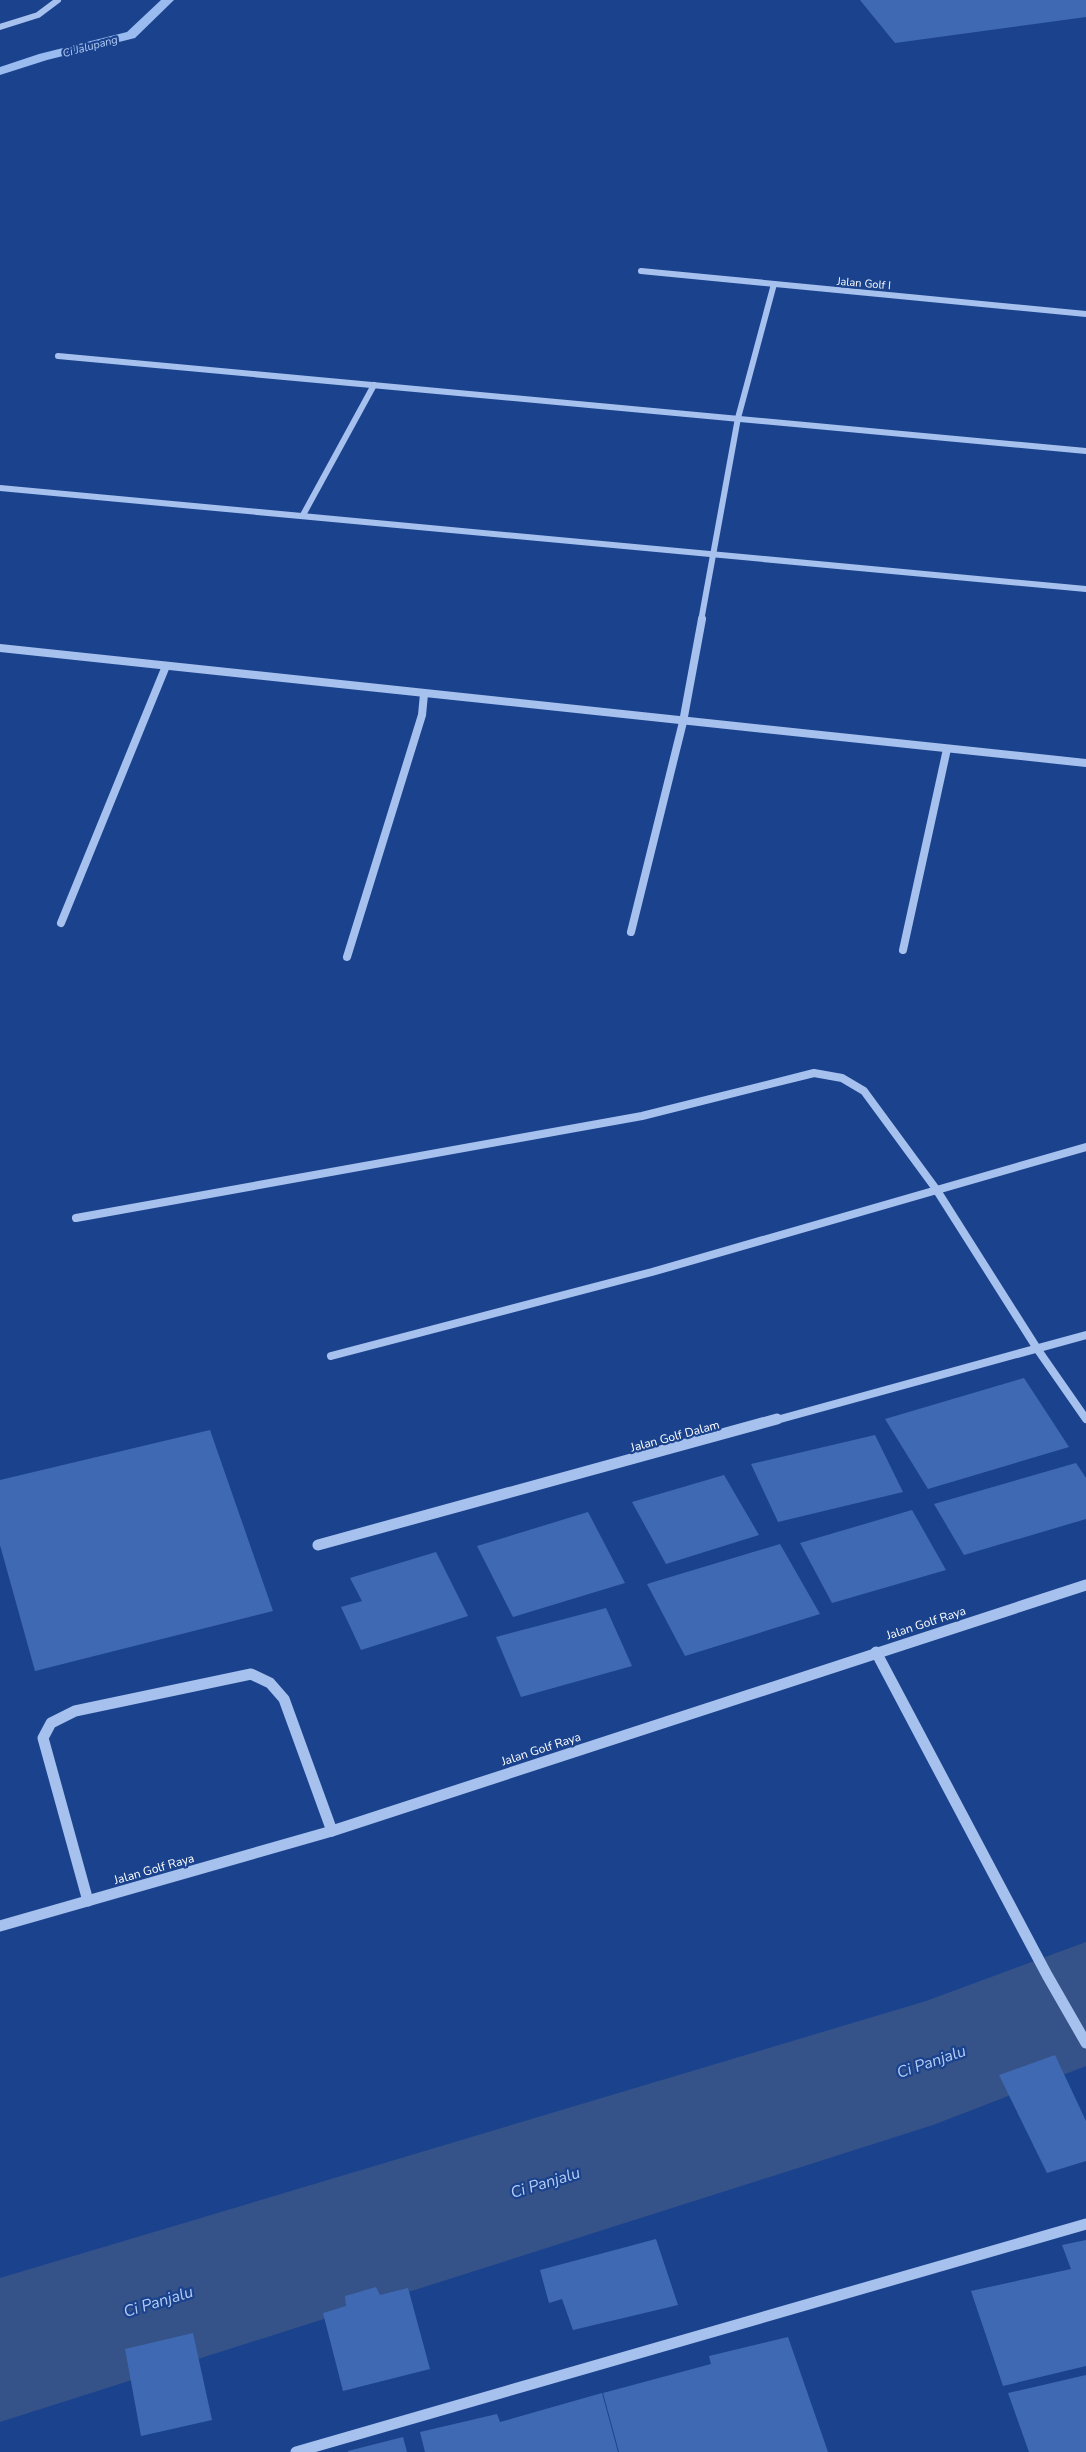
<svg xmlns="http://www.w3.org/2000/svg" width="1086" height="2452" viewBox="0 0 1086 2452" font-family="'Nunito Sans',sans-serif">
  <rect width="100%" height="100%" fill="#1b438d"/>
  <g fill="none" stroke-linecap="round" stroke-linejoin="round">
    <path fill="#9abbf0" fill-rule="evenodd" d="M161,0h13l-39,38 -88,22 -47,15v-8l39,-13 88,-22z"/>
    <path fill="#355289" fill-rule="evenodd" d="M1086,1942v124l-153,59 -933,297v-144l926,-277z"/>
  </g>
  <g fill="#3f6ab3">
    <path d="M860,0h226v17l-191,26z"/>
    <path d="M1024,1378l45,69 -141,42 -43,-70z"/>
    <path d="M210,1430l63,181 -238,60 -35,-126v-65z"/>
    <path d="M875,1435l28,57 -125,30 -27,-58z"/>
    <path d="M1076,1463l10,15v41l-122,36 -30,-51z"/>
    <path d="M724,1475l35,60 -93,29 -34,-62z"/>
    <path d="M912,1510l34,60 -114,33 -32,-60z"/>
    <path d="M588,1512l37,71 -112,34 -36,-71z"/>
    <path d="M780,1544l40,70 -135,42 -38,-72z"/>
    <path d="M436,1552l32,64 -107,34 -20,-43 21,-6 -12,-23z"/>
    <path d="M606,1608l26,58 -111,31 -25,-60z"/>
    <path d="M1055,2055l31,66v40l-39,12 -48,-98z"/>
    <path d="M656,2239l22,66 -105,25 -11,-31 -13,4 -9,-33z"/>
    <path d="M1086,2240v126l-83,20 -32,-95 100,-22 -9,-24z"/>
    <path d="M376,2287l4,8 28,-7 22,81 -87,22 -20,-78 23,-7 -1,-10z"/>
    <path d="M193,2333l19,87 -71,16 -16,-87z"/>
    <path d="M788,2337l40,115h-209l-16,-59 108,-29 -2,-8z"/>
    <path d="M1086,2375v77h-57l-21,-59z"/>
    <path d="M602,2393l16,59h-193l-5,-20 77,-18 3,8z"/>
    <path d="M403,2437l4,15h-59v-1z"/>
  </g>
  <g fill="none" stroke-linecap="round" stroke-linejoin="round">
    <g stroke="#a7c1ee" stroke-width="6">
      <path d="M0,27l38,-12 20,-15"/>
      <path d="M641,271l445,43"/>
      <path d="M58,356l1028,95"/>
      <path d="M0,488l1086,101"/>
      <path d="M303,515l71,-130"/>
      <path d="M701,621l37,-203 36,-134"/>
    </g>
    <g stroke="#a7c1ee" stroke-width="8">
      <path d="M0,648l1086,115"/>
      <path d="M61,923l105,-257"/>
      <path d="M631,932l52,-210 19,-103"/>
      <path d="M903,950l44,-201"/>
      <path d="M347,957l75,-242 2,-21"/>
      <path d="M76,1218l566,-102 172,-43 28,5 22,13 72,98 102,161 48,69"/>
      <path d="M331,1356l321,-84 434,-125"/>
      <path d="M773,1421l313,-86"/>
    </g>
    <g stroke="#a7c1ee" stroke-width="11">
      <path d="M318,1545l459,-126"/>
      <path d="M876,1652l171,323 39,68"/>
      <path d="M88,1901l-45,-163 8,-15 24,-12 176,-37 19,9 14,16 48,132"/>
      <path d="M0,1926l332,-95 754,-246"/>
      <path d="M296,2452l790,-228"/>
    </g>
  </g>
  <g text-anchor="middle" stroke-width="4.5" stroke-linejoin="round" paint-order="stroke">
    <g font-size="11" font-style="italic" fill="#b3ccf5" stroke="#1b438d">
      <text transform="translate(90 46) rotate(-15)" y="4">Ci Jalupang</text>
    </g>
    <g font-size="11" fill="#fff" stroke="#1b438d">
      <text transform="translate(864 283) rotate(5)" y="4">Jalan Golf I</text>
    </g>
    <g font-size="12" fill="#fff" stroke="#1b438d">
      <text transform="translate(675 1436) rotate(-15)" y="4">Jalan Golf Dalam</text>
      <text transform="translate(926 1623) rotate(-18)" y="4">Jalan Golf Raya</text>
      <text transform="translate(541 1749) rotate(-18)" y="4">Jalan Golf Raya</text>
      <text transform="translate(154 1869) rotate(-16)" y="4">Jalan Golf Raya</text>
    </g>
    <g font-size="16" font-style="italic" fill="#b3ccf5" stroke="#1b438d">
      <text transform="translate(931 2061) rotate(-19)" y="6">Ci Panjalu</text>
      <text transform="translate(545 2182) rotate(-17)" y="6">Ci Panjalu</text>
      <text transform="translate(158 2301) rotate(-17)" y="6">Ci Panjalu</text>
    </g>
  </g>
</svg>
